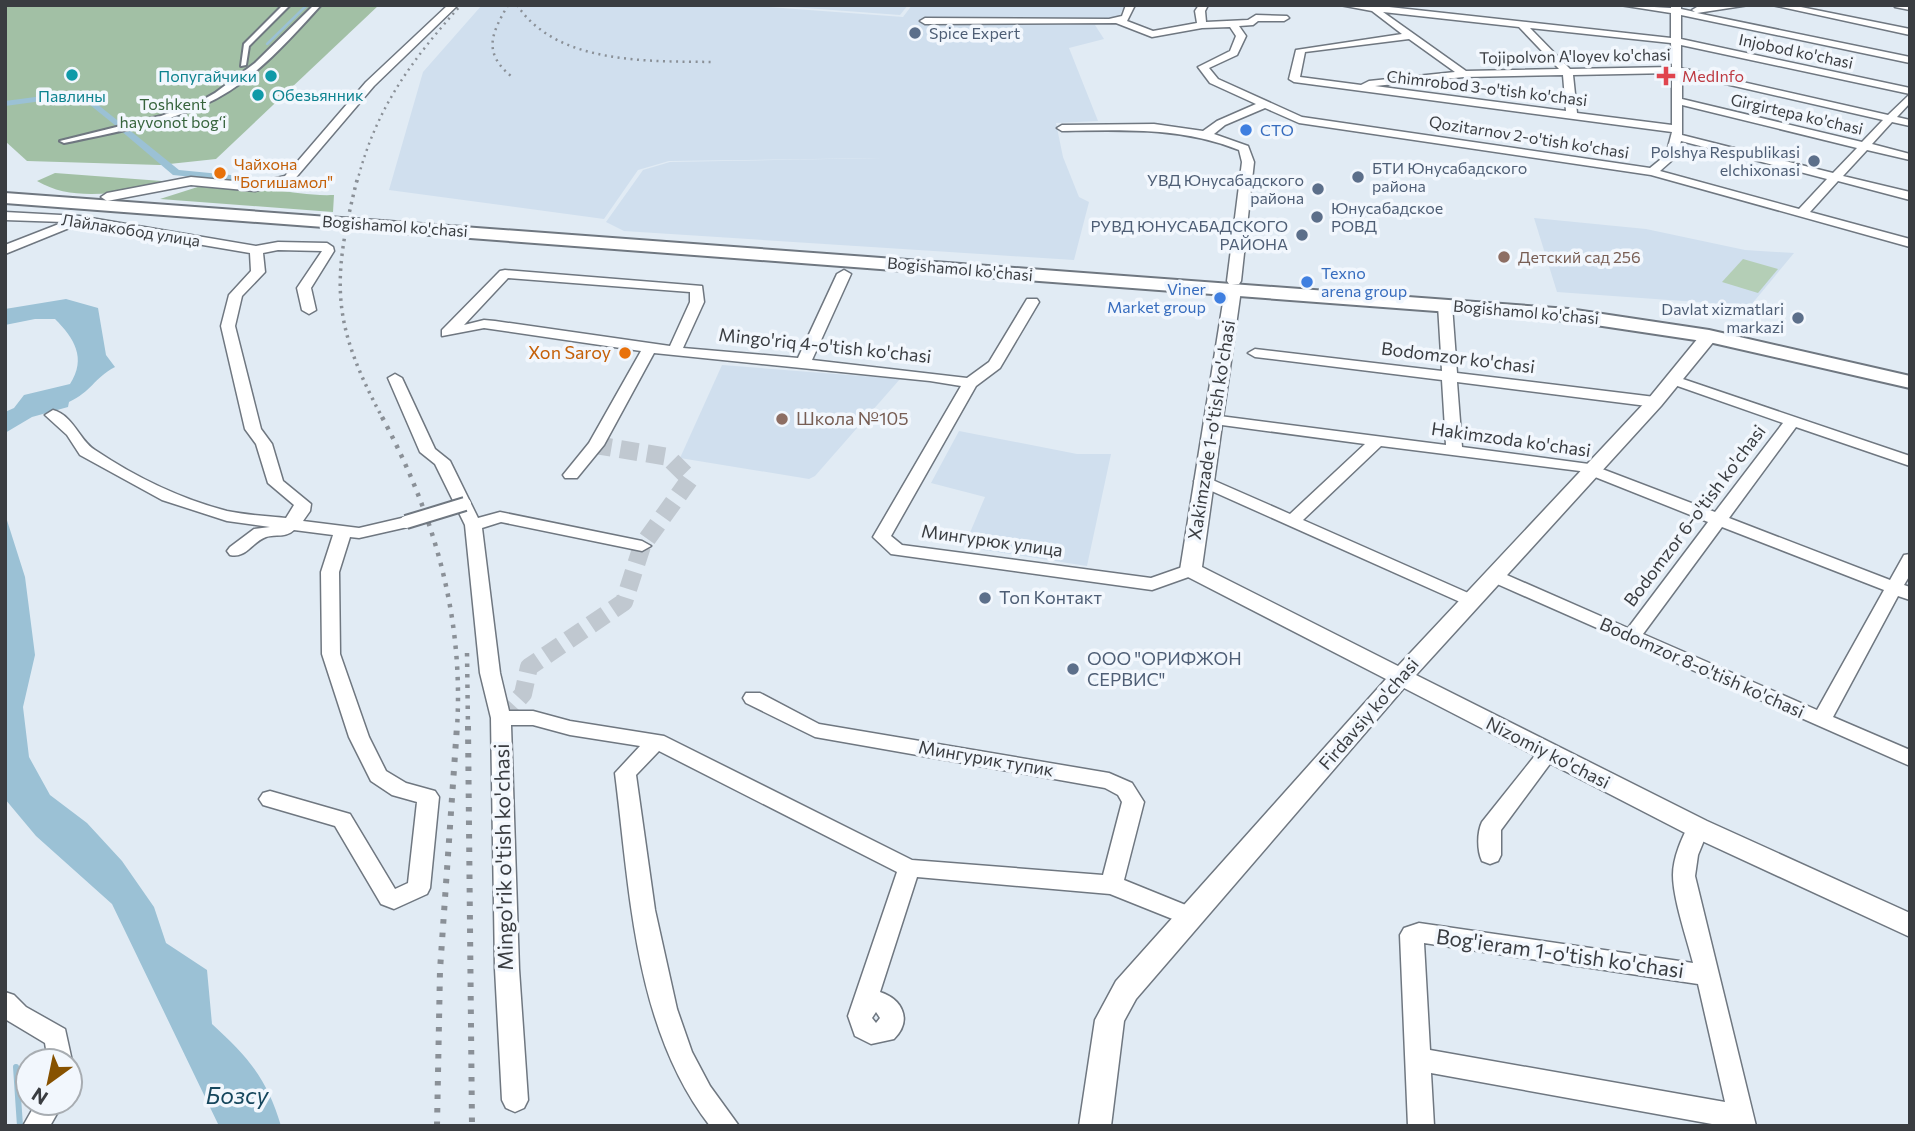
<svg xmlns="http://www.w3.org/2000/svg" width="1915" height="1131" viewBox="0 0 1915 1131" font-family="Commissioner,sans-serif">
  <rect width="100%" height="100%" fill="#e1ebf4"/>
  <g fill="#d0dfee">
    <path d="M482,5h258l163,12 9,-12h213l-7,14 -23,6 9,14 -35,9 29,73 -42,2 7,34 16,40 10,5 -15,58 -450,-29 -18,-9 37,-52 27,-8 212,-4 -213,3 -31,9 -34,49 -215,-29 34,-118z"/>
    <path d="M765,5h143l-8,10z"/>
    <path d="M1534,218l112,11 99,21 49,3 -48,58 -21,-7 -168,-12z"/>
    <path d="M722,365l178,14 -85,97 -6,3 -129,-21z"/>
    <path d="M959,431l118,23h34l-24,112 -123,-19 21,-50 -54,-14z"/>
  </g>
  <path fill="#b4ceb6" d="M1743,259l35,10 -20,24 -36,-11z"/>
  <g fill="#a2c0a5">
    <path d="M5,5h374l-163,154 -56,6 -133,-4 -22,-20z"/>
    <path d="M55,173l120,9c-43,8 -98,23 -138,-1z"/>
    <path d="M207,184c23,4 44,4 66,6 21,2 39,6 61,5l-1,17 -173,-13z"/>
  </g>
  <g fill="#9bc1d5">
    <path d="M66,299l32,9 8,47 9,12c-21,11 -24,25 -46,35l-1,5 -36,10 -27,16v-21l9,-4 10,-13 46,-11c17,-26 4,-46 -15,-65h-20l-30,6v-16z"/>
    <path d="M5,514l20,63 10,78 -12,52 6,50 21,38 37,28 35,38 32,46 12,36 41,27 5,54c35,32 55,54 69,102h-62l-107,-222 -76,-68 -31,-37z"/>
  </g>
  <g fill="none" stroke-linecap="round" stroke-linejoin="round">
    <path stroke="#9bc1d5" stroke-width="2.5" d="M267,44l40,-39"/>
    <path stroke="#9bc1d5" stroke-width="6" d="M16,1067l4,59"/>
    <path fill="#9bc1d5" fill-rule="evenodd" d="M81,91l98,79 92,9 5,3 -5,3 -98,-10 -53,-45v-4h-4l-37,-30 -74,10v-5z"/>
    <path stroke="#c0c8d0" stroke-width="18" stroke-dasharray="18 9" stroke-linecap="butt" d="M501,718l22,-24 6,-27 95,-65 18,-56 48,-67 -22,-22 -72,-12"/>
    <g stroke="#6f7780" stroke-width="4">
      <g id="pedestrian">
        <path d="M283,5h7l-41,41 -3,19 -5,1 3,-22z"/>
        <path d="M314,5h7c-34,37 -71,80 -118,100 -43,20 -92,28 -139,38l-4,-2 101,-25 38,-14 16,-9 40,-30z"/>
      </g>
    </g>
    <g stroke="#6f7780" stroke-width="3">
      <g id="minor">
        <path d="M448,5h10l-84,81 -81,95 -38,10 -64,-6 -84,16 -6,-4 6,-4 84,-16 64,6 30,-7 81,-94z"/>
        <path d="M1126,5h9l-8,16 26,10 44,-8 -2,-12 4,-6h9l-3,6 1,11 42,-2 8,-5 31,1 2,2 -5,3h-26l-5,4 -14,1 7,10 -9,19 -28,13 9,11 84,38 348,51 16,-13 6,-23 -378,-50 -5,-3 7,-29 106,-16 -30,-23 -32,-6h31l300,33v-25l-51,-8 51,3v-3h10v4l14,3 -3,-2 5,-3 52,-2 -52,8 213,44v6l-229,-48v24l229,49v15l-13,14 13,3v6l-18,-4 -20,22 38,10v6l-43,-10 -24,26 67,16v8l-72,-19 -28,31 100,27v8l-259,-72 -352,-52 -34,-15 -40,17 -11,9 34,12 6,16 -13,119 -2,3h-10l-2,-3 15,-119 -3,-12c-58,-23 -116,-20 -177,-19l-5,-3 5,-3 92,-1 49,7 14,-10 39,-17 -46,-21 -12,-16 32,-16 6,-15 -6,-9 -28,1 -50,9 -36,-14 -191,1 -5,-3 5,-3 184,1 13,-3zM1383,12l136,15 40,42 -93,2zM1530,28l141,15 1,24 -102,2zM1409,39l46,33 -86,9 -8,4 -61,-8 5,-25zM1681,45l229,49 -22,21 -207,-47zM1672,73v52l-95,-12 -4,-38zM1682,74l201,46 -21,22 -180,-43zM1563,75l3,36 -191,-25 89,-9zM1682,105l175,43 -24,25 -151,-38zM1681,141l146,38 -28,30 -139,-38 17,-15z"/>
        <path d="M1772,5h19l119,24v6z"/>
        <path d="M1894,5h16v5l-15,-3z"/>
        <path d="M5,212l74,4 177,30 22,-4 49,1 6,4 1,4 -23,37 5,22 -7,4 -7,-4 -5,-22 25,-37 -44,-1 -15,3 2,19 -23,24 -7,30 26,103 11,15 11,37 28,23 -1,7 -7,10 56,7 47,-11 8,5 -2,4 -53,12 -9,-1 -11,35 1,82 29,83 17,34 20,12 29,8 4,6 -9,91 -3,6 -33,15 -13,-5 -46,-78 -72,-21 -4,-6 4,-6 7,-2 80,23 45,75 13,-6 9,-81 -25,-7 -21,-14 -22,-44 -27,-83 -1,-82 12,-37 -39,-5c-8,8 -18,4 -28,7 -14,5 -20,22 -36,18l-3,-4 3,-4 24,-18 16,-2 -43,-6 -65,-21 -82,-45 -13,-20 -22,-20 8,-5c21,6 26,30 42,40 40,27 86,49 132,61 19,4 40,5 59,7l8,-13 -26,-22 -12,-39 -11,-15 -24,-103 8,-31 22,-24 -1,-18 -171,-29 -74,30v-9l59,-23 -59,-2z"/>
        <path d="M505,270l197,16 2,16 -21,46 115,10 39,-84 7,-4 7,4 -39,86 155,18 22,-16 38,-63h10l2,3 -39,66 -24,18 -85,150 11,9 249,33 40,-14 9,6 -3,4 -45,16 -261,-36 -18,-17 88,-151 -31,-5 -276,-28 -50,92 -27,33h-12l-2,-3 26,-32 52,-92 -157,-23 -42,8v-6l58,-59zM508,278l182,14v10l-20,44 -175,-25 -11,-1 -20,5z"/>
        <path d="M1445,301l7,4 5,68 198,24 8,5 -8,5 -198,-25 5,65 127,17 126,48 68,-89 -114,-40v-6l5,-1 236,80v10l-114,-39 -67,91 161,62 14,-25 6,-1v21l-6,10 6,2v13l-12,-4 -65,121 77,33v16l-422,-186 -3,-4 9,-6 6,2 128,56 80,-106 -128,-51 -199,-25 -78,74 172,76 3,4 -3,4 -6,2 -273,-122 -2,-3 2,-3h12l82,36 75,-70 -158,-21 -3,-3 8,-5 234,30 -4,-65 -187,-23 -7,-4 7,-4 187,22 -4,-66zM1722,527l162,63 -67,120 -174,-76z"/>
        <path d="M395,374l7,4 33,71 15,12 28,57 22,-6 142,29 9,5 -9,5 -141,-29 -19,6 18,145 9,38h24l37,10 94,15 248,124 191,15 19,-73 -4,-7 -13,-7 -290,-51 -69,-34 -3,-5 3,-5h14l59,31 290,49 23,10 12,19 -20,78 74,30 3,7 -3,7 -8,2 -80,-32 -193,-17 -37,115c22,7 33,28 14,47l-23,5 -16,-8 -7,-20 49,-144 -238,-121 -23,24 19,135 22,99 15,43 18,34 29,40h-29c-76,-98 -80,-235 -95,-353l25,-27 -70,-11 -37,-10h-22l8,244 9,131 -4,8 -9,4 -9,-4 -4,-8 -7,-131 -4,-251 -11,-45 -15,-148 -30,-61 -15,-12 -32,-74zM876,1012l4,6 -4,5 -4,-5z"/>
        <path d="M1548,746l7,2 3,5 -57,77v25l-3,6 -8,3 -8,-3c-5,-10 -5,-29 0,-39l59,-74z"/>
        <path d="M1698,820l8,2 3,6 -11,27 -3,21 61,250h-33l-292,-53 3,53h-26l-8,-191 4,-7 15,-5 274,40c-6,-24 -20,-64 -20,-88 0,-18 9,-37 17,-53zM1424,943l274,41 27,118 -295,-52z"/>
        <path d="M5,992l9,3 12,12 39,22 7,32 -2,5v-5h-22l-3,-18 -40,-24z"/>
        <path d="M36,1103h27l-13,23h-27z"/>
      </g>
    </g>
    <g stroke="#6f7780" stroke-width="3">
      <path id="tertiary" d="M1233,285l8,5 -39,277 196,99 251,-268 54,-66h12l2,4 -2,4 -54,66 -245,269 291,146 203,92v24l-221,-102 -285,-147 -268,311 -12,22 -13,105h-32l16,-106 21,-39 270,-302 -202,-104 -4,-5 45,-280z"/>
    </g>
    <g stroke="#6f7780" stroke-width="4">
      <path id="secondary" d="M5,193l1564,116 140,21 201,46v12l-201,-46 -140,-21 -1564,-118z"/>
    </g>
    <use href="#pedestrian" fill="#fff" fill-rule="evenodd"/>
    <use href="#minor" fill="#fff" fill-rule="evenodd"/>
    <use href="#tertiary" fill="#fff" fill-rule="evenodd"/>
    <use href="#secondary" fill="#fff" fill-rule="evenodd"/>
    <g stroke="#8a9097" stroke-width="2.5" stroke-dasharray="2 4.5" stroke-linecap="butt">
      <path d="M508,5c-16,28 -26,47 3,71"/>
      <path d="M517,5c40,60 132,56 197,57"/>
      <path d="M357,182c19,-74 54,-121 104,-177"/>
    </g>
    <path stroke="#8a9097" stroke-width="3.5" stroke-dasharray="2.5 5" stroke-linecap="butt" d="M357,180c-26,104 -25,144 26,239"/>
    <g stroke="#8a9097" stroke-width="4.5" stroke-dasharray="3.5 7" stroke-linecap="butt">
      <path d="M382,417c52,97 82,200 75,311"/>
      <path d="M467,653l1,75"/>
    </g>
    <g stroke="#8a9097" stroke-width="6" stroke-dasharray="4.5 9" stroke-linecap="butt">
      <path d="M468,726l4,400"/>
      <path d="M437,1126l3,-156 17,-244"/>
    </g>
    <g stroke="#6f7780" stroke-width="16" stroke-linecap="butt">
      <path id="pedestrian-bridge" d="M406,522l59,-18"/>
    </g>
    <use href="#pedestrian-bridge" stroke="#fff" stroke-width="12"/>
  </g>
  <g fill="#5c6f8a" stroke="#f2f7fd" stroke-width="2.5">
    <circle cx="915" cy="33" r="7"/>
    <circle cx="1814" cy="161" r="7"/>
    <circle cx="1358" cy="177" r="7"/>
    <circle cx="1318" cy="189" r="7"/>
    <circle cx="1317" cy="217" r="7"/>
    <circle cx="1302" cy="235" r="7"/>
    <circle cx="1798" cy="318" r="7"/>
    <circle cx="985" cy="598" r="7"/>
    <circle cx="1073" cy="669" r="7"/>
  </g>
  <g fill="#0f9aa8" stroke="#f2f7fd" stroke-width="2.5">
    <circle cx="72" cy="75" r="7"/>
    <circle cx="271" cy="76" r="7"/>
    <circle cx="258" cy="95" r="7"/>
  </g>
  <path fill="#e0444e" stroke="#f2f7fd" stroke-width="2.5" d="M1662.5 65.5h7v7h7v7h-7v7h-7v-7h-7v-7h7z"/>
  <g fill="#3f7fe0" stroke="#f2f7fd" stroke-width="2.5">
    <circle cx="1246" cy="130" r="7"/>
    <circle cx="1307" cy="282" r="7"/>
    <circle cx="1220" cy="298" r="7"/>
  </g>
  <g fill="#e8710a" stroke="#f2f7fd" stroke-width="2.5">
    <circle cx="220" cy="173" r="7"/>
    <circle cx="625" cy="353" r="7"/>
  </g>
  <g fill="#8d6e63" stroke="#f2f7fd" stroke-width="2.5">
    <circle cx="1504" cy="257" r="7"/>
    <circle cx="782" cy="419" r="7"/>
  </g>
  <g text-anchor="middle" stroke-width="7" stroke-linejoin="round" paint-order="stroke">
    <g font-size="16" fill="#4e5e75" stroke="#f2f7fd" text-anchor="end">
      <text x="929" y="39" text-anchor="start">Spice Expert</text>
      <text x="1800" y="158">Polshya Respublikasi<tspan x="1800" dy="18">elchixonasi</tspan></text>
      <text x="1372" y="174" text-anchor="start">БТИ Юнусабадского<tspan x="1372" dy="18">района</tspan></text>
      <text x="1304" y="186">УВД Юнусабадского<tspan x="1304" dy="18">района</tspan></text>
      <text x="1331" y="214" text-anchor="start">Юнусабадское<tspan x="1331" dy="18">РОВД</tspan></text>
      <text x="1288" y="232">РУВД ЮНУСАБАДСКОГО<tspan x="1288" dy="18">РАЙОНА</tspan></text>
      <text x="1784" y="315">Davlat xizmatlari<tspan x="1784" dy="18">markazi</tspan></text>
    </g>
    <g font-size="16" fill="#3a3d41" stroke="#f2f7fd">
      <text transform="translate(1796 51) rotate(12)" y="6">Injobod ko'chasi</text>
      <text transform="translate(1575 56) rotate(-1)" y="6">Tojipolvon A'loyev ko'chasi</text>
      <text transform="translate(1487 88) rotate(7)" y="6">Chimrobod 3-o'tish ko'chasi</text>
      <text transform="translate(1797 114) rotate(13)" y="6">Girgirtepa ko'chasi</text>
      <text transform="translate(1529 137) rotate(9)" y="6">Qozitarnov 2-o'tish ko'chasi</text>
      <text transform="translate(395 226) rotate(4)" y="6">Bogishamol ko'chasi</text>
      <text transform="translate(131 230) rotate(9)" y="6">Лайлакобод улица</text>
      <text transform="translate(960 269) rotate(5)" y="6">Bogishamol ko'chasi</text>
      <text transform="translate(1526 312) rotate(5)" y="6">Bogishamol ko'chasi</text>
    </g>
    <g font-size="16" fill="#0d838f" stroke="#f2f7fd" text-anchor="end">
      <text x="257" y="82">Попугайчики</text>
      <text x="272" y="101" text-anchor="start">Обезьянник</text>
      <text x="72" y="102" text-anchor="middle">Павлины</text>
    </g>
    <g font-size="16" fill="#be3a42" stroke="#f2f7fd" text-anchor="start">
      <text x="1682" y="82">MedInfo</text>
    </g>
    <g font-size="16" fill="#37643d" stroke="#f2f7fd">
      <text x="173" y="110">Toshkent<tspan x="173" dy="18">hayvonot bogʻi</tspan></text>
    </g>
    <g font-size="16" fill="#366cbe" stroke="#f2f7fd" text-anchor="start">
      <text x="1260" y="136">СТО</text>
      <text x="1321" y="279">Texno<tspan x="1321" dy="18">arena group</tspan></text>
      <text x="1206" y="295" text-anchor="end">Viner<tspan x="1206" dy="18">Market group</tspan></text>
    </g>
    <g font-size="16" fill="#c56008" stroke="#f2f7fd" text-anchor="start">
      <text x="234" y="170">Чайхона<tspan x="234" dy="18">"Богишамол"</tspan></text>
    </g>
    <g font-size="16" fill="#785e54" stroke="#f2f7fd" text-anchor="start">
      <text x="1518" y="263">Детский сад 256</text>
    </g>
    <g font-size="18" fill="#3a3d41" stroke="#f2f7fd">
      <text transform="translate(825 346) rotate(6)" y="6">Mingo'riq 4-o'tish ko'chasi</text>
      <text transform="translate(1458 358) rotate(7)" y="6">Bodomzor ko'chasi</text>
      <text transform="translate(1212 430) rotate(-81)" y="6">Xakimzade 1-o'tish ko'chasi</text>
      <text transform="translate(1511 440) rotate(8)" y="6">Hakimzoda ko'chasi</text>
      <text transform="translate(1695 516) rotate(-53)" y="6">Bodomzor 6-o'tish ko'chasi</text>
      <text transform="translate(992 541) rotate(8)" y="6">Мингурюк улица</text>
      <text transform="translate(1702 668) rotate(24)" y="6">Bodomzor 8-o'tish ko'chasi</text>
      <text transform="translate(1369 714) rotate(-49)" y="6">Firdavsiy ko'chasi</text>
      <text transform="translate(1548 753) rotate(27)" y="6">Nizomiy ko'chasi</text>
      <text transform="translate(986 759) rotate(10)" y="6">Мингурик тупик</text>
    </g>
    <g font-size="18" fill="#c56008" stroke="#f2f7fd" text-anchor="end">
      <text x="611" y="359">Xon Saroy</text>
    </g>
    <g font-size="18" fill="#785e54" stroke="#f2f7fd" text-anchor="start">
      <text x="796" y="425">Школа №105</text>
    </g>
    <g font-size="18" fill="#4e5e75" stroke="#f2f7fd" text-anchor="start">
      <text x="999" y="604">Топ Контакт</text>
      <text x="1087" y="665">ООО "ОРИФЖОН<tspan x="1087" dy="21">СЕРВИС"</tspan></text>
    </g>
    <g font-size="21" fill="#3a3d41" stroke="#f2f7fd">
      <text transform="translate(504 857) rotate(-91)" y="7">Mingo'rik o'tish ko'chasi</text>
      <text transform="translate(1560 954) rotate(8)" y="7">Bog'ieram 1-o'tish ko'chasi</text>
    </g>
    <g font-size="23" font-style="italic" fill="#16475d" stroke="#f2f7fd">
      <text x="237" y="1104">Бозсу</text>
    </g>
  </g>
  <rect width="1915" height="1131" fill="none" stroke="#3a3d41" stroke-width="14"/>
  <g transform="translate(49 1082) rotate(213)"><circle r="33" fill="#f2f7fd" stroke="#a8adb2" stroke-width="2"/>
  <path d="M0-5L12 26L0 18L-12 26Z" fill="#875200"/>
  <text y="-10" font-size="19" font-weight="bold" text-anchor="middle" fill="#3a3d41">N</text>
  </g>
</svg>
